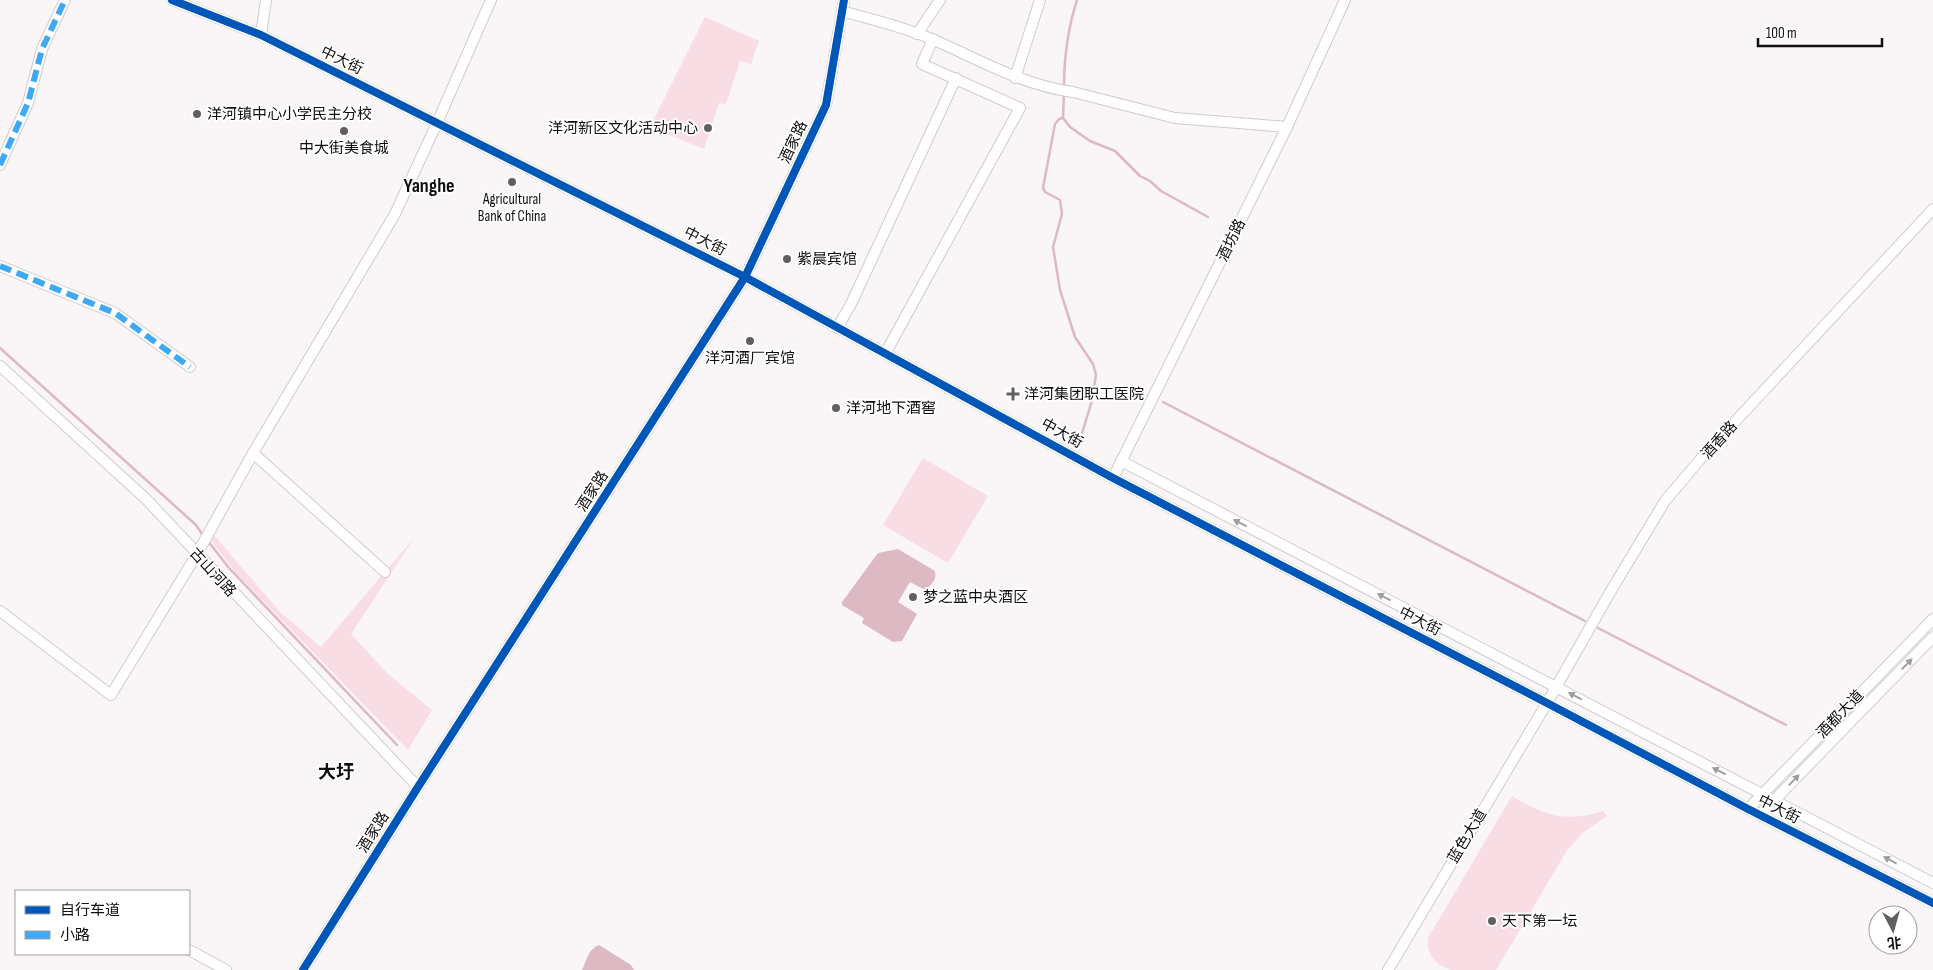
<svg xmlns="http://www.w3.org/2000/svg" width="1933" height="970" viewBox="0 0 1933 970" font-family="'Sofia Sans Condensed','Noto Sans SC',sans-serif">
  <rect width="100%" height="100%" fill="#faf5f6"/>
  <g fill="#f8dde4">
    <path d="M705,17l54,24 -8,23 -11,-3 -14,43 -7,-1 -15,46 -54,-22z"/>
    <path d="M923,458l65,38 -40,67 -65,-38z"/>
    <path d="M213,534l68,79 40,34 93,-109 -63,96 36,39 45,37 -24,40 -174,-179 -23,-31z"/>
    <path d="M1512,796c34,20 53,27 91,15l4,5 -26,18 -15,18 -70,118c-12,0 -33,0 -44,0 -16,-4 -26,-16 -24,-32z"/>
  </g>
  <g fill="#ddbac3">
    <path d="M898,549l37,22c2,9 -3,13 -10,19l-15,-8 -12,20 19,12 -15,27 -9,1 -31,-19 2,-5 -22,-13v-3l36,-49z"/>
    <path d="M599,945l32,20 3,5h-52c5,-10 6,-21 17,-25z"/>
  </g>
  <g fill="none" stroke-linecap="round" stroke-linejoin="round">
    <g stroke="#ddbac3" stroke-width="2.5">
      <path d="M1064,87c0,-29 4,-59 13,-87"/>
      <path d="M1064,93l-1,25 7,9 20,14 25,10 25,25 10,5 11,10 47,26"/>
      <path d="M1063,118l-4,1 -4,5 -12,64 2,4 15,8 2,14 -9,33 7,43 15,47 18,27 3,11 -5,29 -12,39"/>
      <path d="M0,348l196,177 8,12"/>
      <path d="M1163,402l422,219"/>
      <path d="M208,541l21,27 168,177"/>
      <path d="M1598,628l188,97"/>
    </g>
    <g stroke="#d0cccd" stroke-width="12">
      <g id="minor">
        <path d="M172,0l89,35 484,242 368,201 434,225 201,106 185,94"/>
        <path d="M842,11c31,9 63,16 92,29 46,20 88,45 139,52l102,26 112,9"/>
        <path d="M917,34l23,-34"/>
        <path d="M261,35l5,-35"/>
        <path d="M1015,78l25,-78"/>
        <path d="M0,165l28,-62 14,-54 23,-49"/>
        <path d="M0,266l115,47 75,54"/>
        <path d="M837,328l14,-24 105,-226"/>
        <path d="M886,352l134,-244 -98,-44 11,-25"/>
        <path d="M0,366l145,132 273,289"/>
        <path d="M253,453l132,119"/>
        <path d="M1121,461l812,422"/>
        <path d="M1113,478l174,-351 58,-127"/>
        <path d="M0,611l111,84 86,-141 56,-101 142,-239 42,-91 54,-123"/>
        <path d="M1748,809l185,-190"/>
        <path d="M1760,815l173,-178"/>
        <path d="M189,950l37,20"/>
        <path d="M303,970l115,-183 327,-510 81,-172 18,-105"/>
        <path d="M1388,970l159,-267 65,-114 53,-88 38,-45 230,-247"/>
      </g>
    </g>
    <use href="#minor" stroke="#fefefe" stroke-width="10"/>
    <g stroke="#3fa9f5" stroke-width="6" stroke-dasharray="12 6" stroke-linecap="butt">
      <path d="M0,165l28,-62 14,-54 23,-49"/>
      <path d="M0,266l115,47 75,54"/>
    </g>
    <g stroke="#fff" stroke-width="11">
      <g id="cycleway">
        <path d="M172,0l89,35 484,242 368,201 434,225 201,106 185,94"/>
        <path d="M303,970l115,-183 327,-510 81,-172 18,-105"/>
      </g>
    </g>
    <use href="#cycleway" stroke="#0057b8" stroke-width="8"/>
  </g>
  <defs><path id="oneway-solid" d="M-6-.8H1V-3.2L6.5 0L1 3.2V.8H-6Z" transform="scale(1.25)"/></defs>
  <g fill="#9f9e9e">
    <use href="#oneway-solid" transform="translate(1240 523) rotate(-153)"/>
    <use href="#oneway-solid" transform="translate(1384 597) rotate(-153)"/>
    <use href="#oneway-solid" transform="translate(1907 664) rotate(-46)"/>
    <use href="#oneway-solid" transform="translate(1575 696) rotate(-153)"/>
    <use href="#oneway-solid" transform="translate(1719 771) rotate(-153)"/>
    <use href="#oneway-solid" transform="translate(1794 780) rotate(-46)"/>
    <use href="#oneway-solid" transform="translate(1890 860) rotate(-152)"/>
  </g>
  <g fill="#635f60" stroke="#fff" stroke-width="2">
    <circle cx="197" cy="114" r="5"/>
    <circle cx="708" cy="128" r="5"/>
    <circle cx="344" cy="131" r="5"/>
    <circle cx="512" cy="182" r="5"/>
    <circle cx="787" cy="259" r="5"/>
    <circle cx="750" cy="341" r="5"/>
    <path d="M1010.5 386.5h5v5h5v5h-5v5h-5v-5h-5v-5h5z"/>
    <circle cx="836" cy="408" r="5"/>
    <circle cx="913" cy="597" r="5"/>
    <circle cx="1492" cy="921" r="5"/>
  </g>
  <g text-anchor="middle" stroke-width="4" stroke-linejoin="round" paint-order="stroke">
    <g font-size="15" fill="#110e0f" stroke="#fff">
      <text transform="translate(342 60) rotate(26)" y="5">中大街</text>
      <text transform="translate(793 142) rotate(-65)" y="5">酒家路</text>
      <text transform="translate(1231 240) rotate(-64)" y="5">酒坊路</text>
      <text transform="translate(705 241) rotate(27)" y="5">中大街</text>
      <text transform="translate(1062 433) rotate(29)" y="5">中大街</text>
      <text transform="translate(1719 440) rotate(-48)" y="5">酒香路</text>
      <text transform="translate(592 491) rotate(-57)" y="5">酒家路</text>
      <text transform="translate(213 572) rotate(47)" y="5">古山河路</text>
      <text transform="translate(1420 621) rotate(27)" y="5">中大街</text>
      <text transform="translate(1840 714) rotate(-46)" y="5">酒都大道</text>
      <text transform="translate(1779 809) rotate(27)" y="5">中大街</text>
      <text transform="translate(373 832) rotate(-58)" y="5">酒家路</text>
      <text transform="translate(1467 836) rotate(-59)" y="5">蓝色大道</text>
    </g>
    <g font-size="15" fill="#110e0f" stroke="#fff" text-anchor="start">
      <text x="207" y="119">洋河镇中心小学民主分校</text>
      <text x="698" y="133" text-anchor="end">洋河新区文化活动中心</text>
      <text x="344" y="153" text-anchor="middle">中大街美食城</text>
      <text x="512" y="204" text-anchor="middle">Agricultural<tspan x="512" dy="17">Bank of China</tspan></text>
      <text x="797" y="264">紫晨宾馆</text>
      <text x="750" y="363" text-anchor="middle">洋河酒厂宾馆</text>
      <text x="1024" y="399">洋河集团职工医院</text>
      <text x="846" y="413">洋河地下酒窖</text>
      <text x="923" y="602">梦之蓝中央酒区</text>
      <text x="1502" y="926">天下第一坛</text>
    </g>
    <g font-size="18" font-weight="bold" fill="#110e0f" stroke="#fff">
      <text x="336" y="778">大圩</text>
    </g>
    <g font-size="20" font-weight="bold" fill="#110e0f" stroke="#fff">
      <text x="429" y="192">Yanghe</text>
    </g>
  </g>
  <rect x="15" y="890" width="175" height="65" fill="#ffffff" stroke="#a09f9f"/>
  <rect x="25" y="906" width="25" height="8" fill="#0057b8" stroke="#a09f9f"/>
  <text x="60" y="915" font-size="15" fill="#110e0f">自行车道</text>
  <rect x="25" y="931" width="25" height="8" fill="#3fa9f5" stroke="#a09f9f"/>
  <text x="60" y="940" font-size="15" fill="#110e0f">小路</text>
  <g transform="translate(1893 930) rotate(174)"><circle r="24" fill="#ffffff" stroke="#a09f9f"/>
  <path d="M0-4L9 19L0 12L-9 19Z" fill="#635f60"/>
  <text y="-8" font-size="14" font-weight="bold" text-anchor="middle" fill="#110e0f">北</text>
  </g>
  <path d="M1758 38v8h124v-8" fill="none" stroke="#110e0f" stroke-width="2.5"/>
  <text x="1766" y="38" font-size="15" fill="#110e0f" stroke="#ffffff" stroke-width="4" paint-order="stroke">100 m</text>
</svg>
